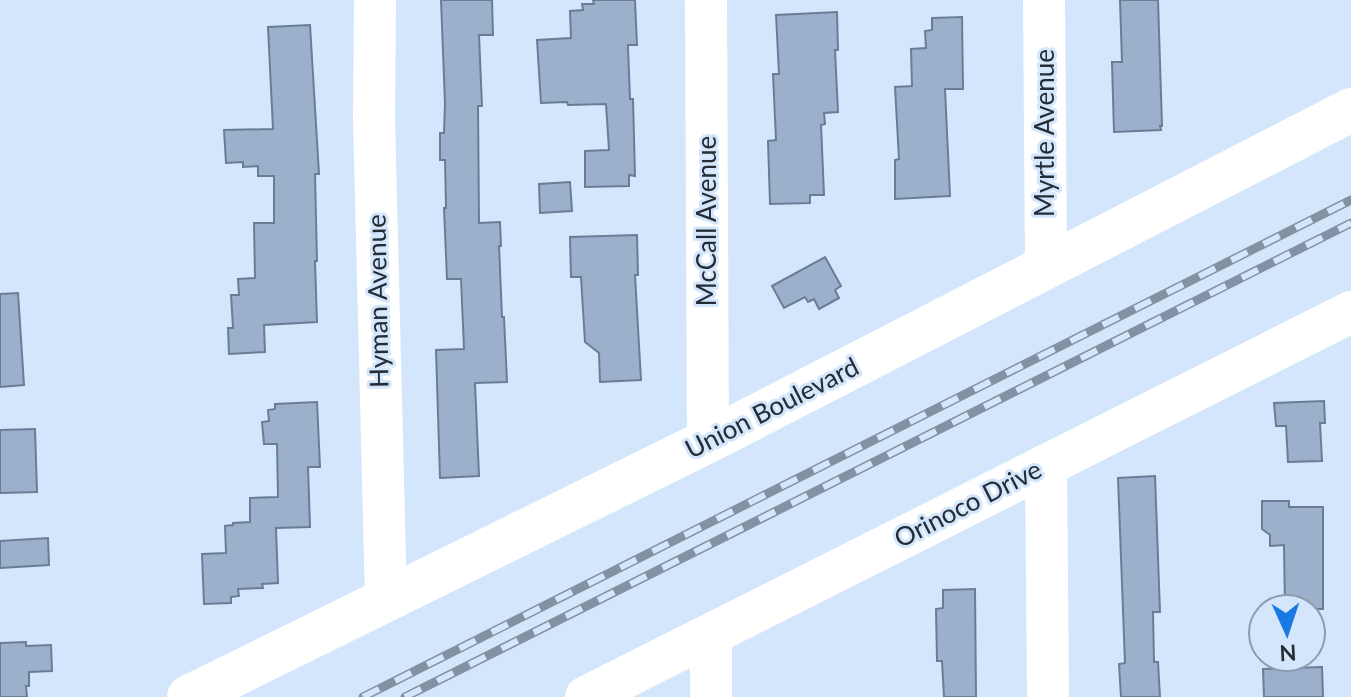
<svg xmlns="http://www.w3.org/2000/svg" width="1351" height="697" viewBox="0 0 1351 697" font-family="Lato,sans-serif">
  <rect width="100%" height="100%" fill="#d4e6fc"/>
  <g fill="#9bb0cb" stroke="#697d96" stroke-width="2">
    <path d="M441,0h51l1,35h-14l3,71h-4l1,117 21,-1 1,24h-2l3,71h2l3,65 -32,1 4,93 -39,2 -4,-128 28,-1 -3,-70h-14l-3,-71h2l-1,-48h-5v-27h4l1,-30z"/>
    <path d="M593,0h42l2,45h-9v3l2,51h3l2,77 -6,-1v11l-44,1v-36l24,-1 -3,-46 -38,1 -1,-3 -26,1 -4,-63 34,-2 -1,-27 13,-1 -1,-6h12z"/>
    <path d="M1120,0h38l4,126h-2l1,4 -47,2 -2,-70h10z"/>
    <path d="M837,12l1,38h-3l3,62 -14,1 1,11 -4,1 3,70h-14v8l-40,1 -2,-63 8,-1 -3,-66h6l-3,-59z"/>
    <path d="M962,17l1,72h-18l5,107 -55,3v-39l4,-1 -4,-72 17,-1 -1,-37 15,-1 -1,-17 7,-1v-12z"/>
    <path d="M310,25l9,149h-4l2,87h-2l2,61 -53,3 1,27 -36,2 -1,-26h5l-2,-33h8l-1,-16 17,-1 -1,-55h20v-47h-16v-10l-15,1v-5l-17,1 -2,-33 49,-1 -5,-102z"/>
    <path d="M570,182l2,29 -32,2 -1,-29z"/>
    <path d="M637,235l1,40h-3l6,105 -41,2 -1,-29 -14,-11 -4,-65h-10l-1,-40z"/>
    <path d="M825,257l16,29 -6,4 4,8 -20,11 -5,-10 -6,3 -3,-5 -21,11 -12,-22z"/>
    <path d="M18,293l6,92 -24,2v-93z"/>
    <path d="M1324,401l1,22h-5l2,38 -34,1 -2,-36h-10l-2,-23z"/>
    <path d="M317,402l3,65h-12l2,60 -34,1 2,55 -16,1 1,4 -25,1 1,7 -8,1v6l-27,1 -2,-50 24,-1 -1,-27 8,-1v-2l17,-1v-24l28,-1 -1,-53h-13l-2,-22 7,-1 -1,-11 7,-1v-5z"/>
    <path d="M35,429l2,63 -37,1v-63z"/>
    <path d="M1155,476l5,136h-7l1,50h4l2,35h-39l-2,-33 6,-1 -7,-185z"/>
    <path d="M1262,501h27v6h34v102h-38l-1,-64 -14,1v-11l-8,-6z"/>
    <path d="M48,538l1,27 -49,3v-27z"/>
    <path d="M975,589l1,108h-32l-2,-36h-5l-1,-52 7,-1v-18z"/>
    <path d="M26,642v4l25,-1 1,26 -23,1v14h-3l1,11h-27v-54z"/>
    <path d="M1322,667l1,30h-59l-1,-28z"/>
  </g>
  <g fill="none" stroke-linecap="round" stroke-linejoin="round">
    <g stroke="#fff" stroke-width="42">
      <path d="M375,0l-1,118 12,483"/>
      <path d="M706,0l2,441"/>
      <path d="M1044,0l2,266"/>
      <path d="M1046,465l2,232"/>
      <path d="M711,635v62"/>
      <path d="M586,697l765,-385"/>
    </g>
    <path stroke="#fff" stroke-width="44" d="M189,697l519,-256 643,-331"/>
    <g stroke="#8491a2" stroke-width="9">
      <g id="rail">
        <path d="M363,697l988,-497"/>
        <path d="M405,697l946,-474"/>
      </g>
    </g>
    <use href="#rail" stroke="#d4e6fc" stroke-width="6" stroke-dasharray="18" stroke-linecap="butt"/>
  </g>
  <g text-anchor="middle" stroke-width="6" stroke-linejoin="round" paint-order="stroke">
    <g font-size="26" fill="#242c36" stroke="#d4e6fc">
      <text transform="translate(1045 133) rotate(-90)" y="9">Myrtle Avenue</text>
      <text transform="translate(707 221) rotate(-90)" y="9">McCall Avenue</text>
      <text transform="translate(378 301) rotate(-91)" y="9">Hyman Avenue</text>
      <text transform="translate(772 408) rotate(-27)" y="9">Union Boulevard</text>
      <text transform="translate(968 504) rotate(-27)" y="9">Orinoco Drive</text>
    </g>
  </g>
  <g transform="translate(1287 633) rotate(177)"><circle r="38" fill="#d4e6fc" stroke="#8e9cad" stroke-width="2"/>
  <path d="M0-6L14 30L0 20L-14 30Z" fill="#1b79e2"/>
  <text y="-12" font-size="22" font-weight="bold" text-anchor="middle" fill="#242c36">N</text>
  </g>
</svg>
